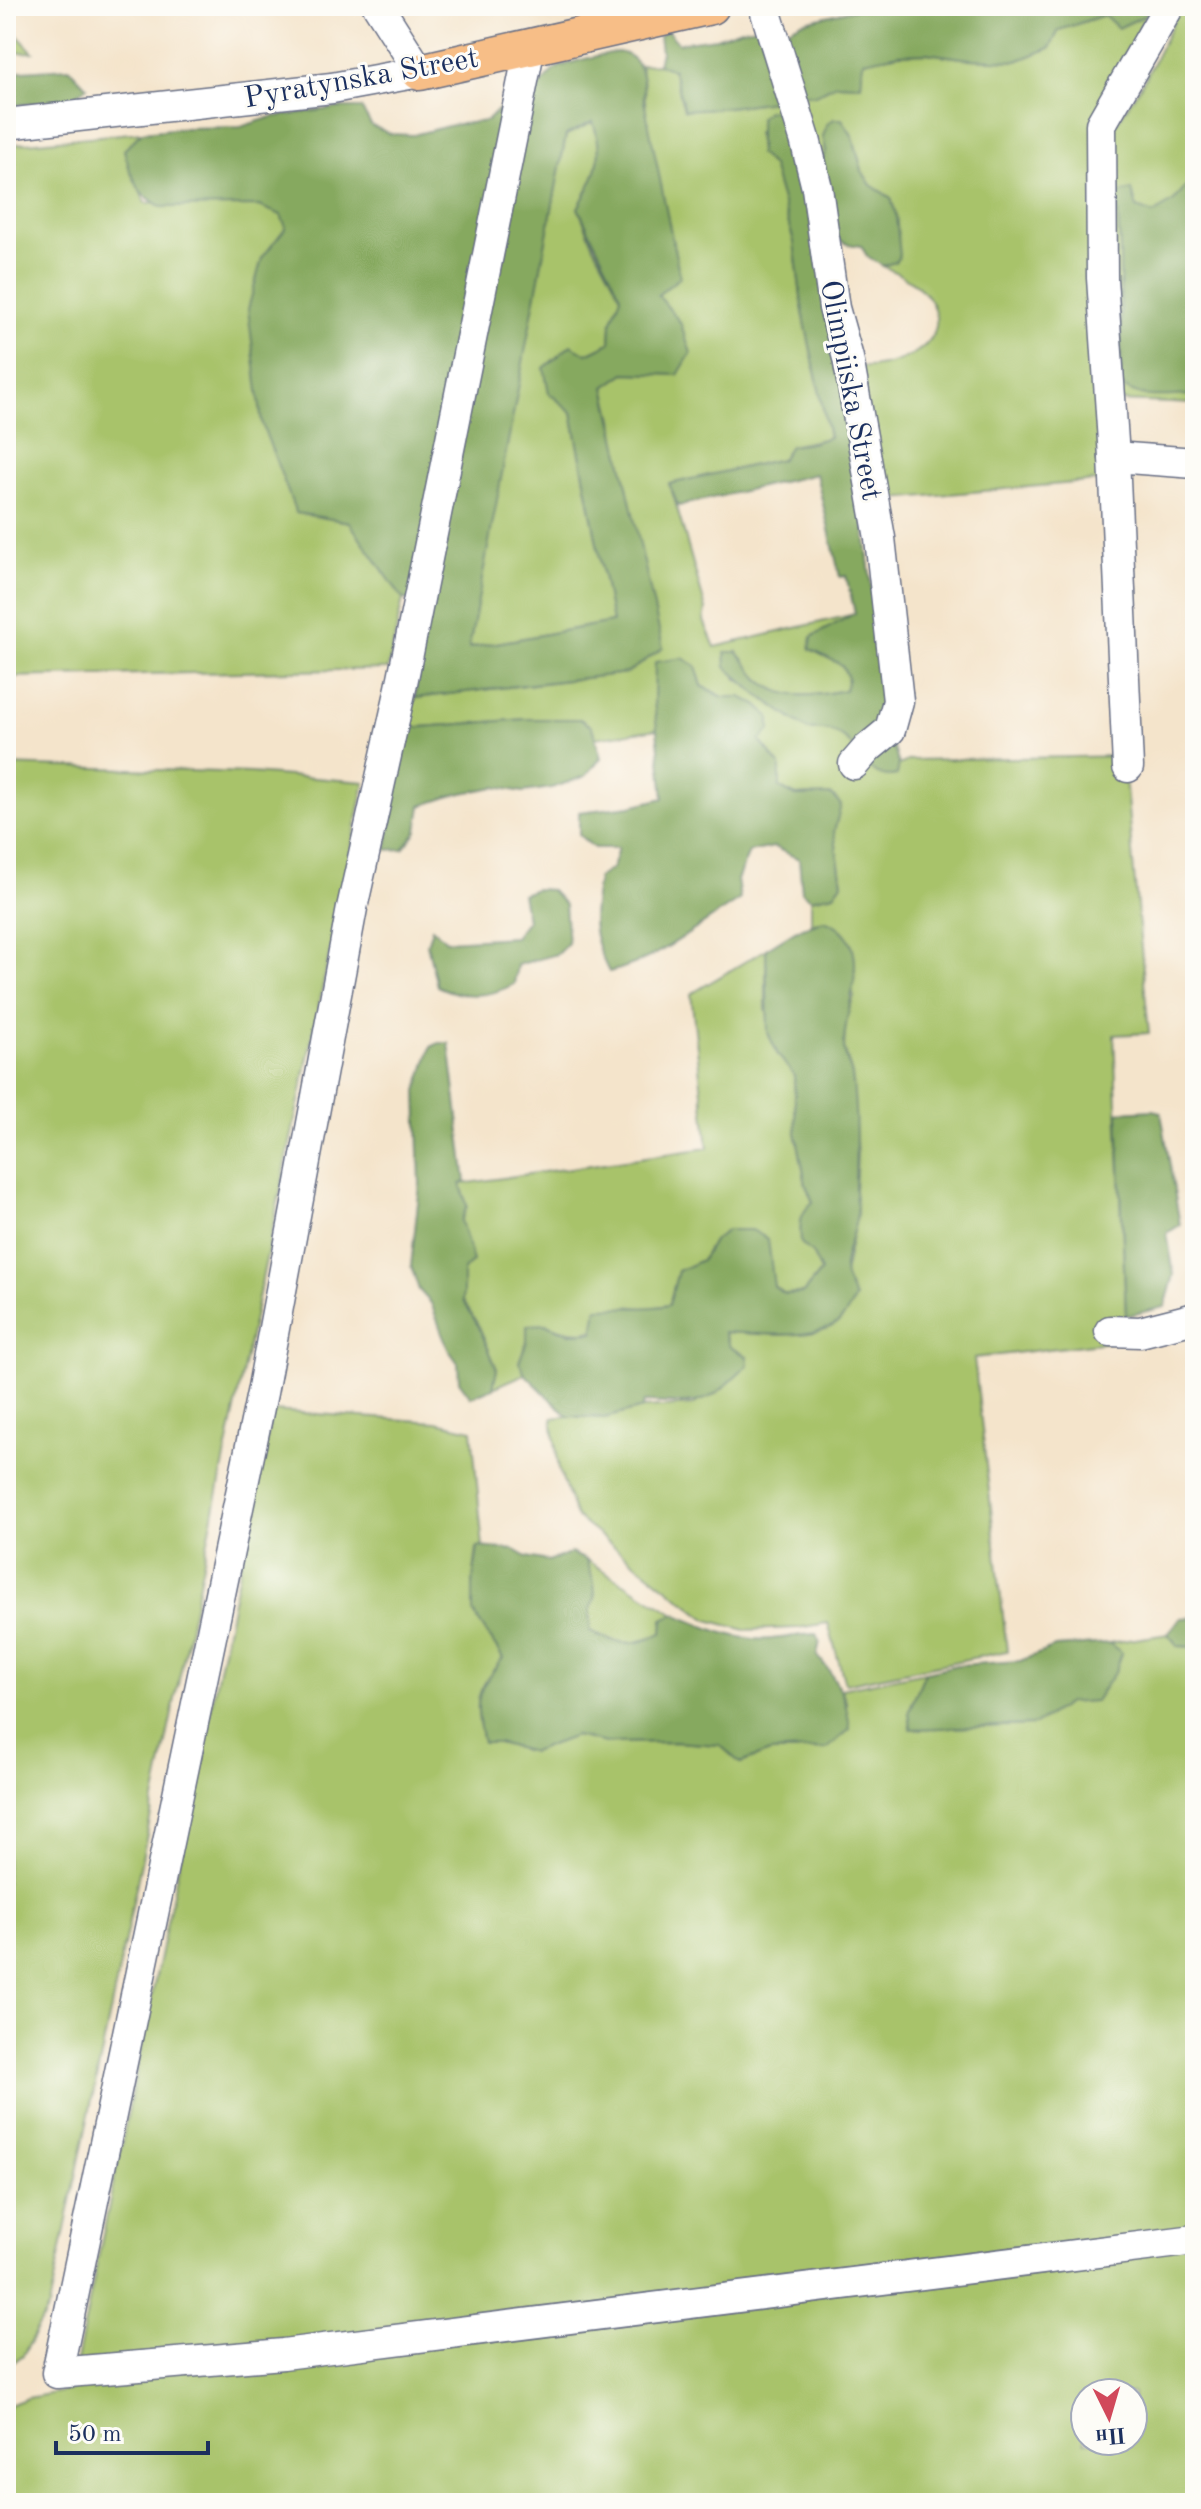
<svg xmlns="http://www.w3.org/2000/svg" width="1201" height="2509" viewBox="0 0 1201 2509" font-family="'Old Standard TT',serif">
  <rect width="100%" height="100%" fill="#fdfcf7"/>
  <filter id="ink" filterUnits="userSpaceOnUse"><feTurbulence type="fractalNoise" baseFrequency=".0125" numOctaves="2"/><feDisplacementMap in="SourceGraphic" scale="16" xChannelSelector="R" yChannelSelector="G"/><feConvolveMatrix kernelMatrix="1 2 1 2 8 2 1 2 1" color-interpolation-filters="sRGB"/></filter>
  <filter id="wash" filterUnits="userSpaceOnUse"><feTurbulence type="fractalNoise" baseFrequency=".006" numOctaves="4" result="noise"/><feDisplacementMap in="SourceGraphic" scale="32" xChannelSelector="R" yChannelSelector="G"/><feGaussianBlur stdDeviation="1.8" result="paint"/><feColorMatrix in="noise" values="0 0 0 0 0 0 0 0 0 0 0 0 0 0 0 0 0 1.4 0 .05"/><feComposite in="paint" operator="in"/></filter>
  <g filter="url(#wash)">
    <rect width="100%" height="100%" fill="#f4e4cb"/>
    <g fill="#a8c36a" stroke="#627964" stroke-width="2" fill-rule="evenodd">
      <path d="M1181,6h14v398l-76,-3 -11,-264 38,-60z"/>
      <path d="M1105,15l13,13 28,-13 -32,59 -6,406 -226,20 -27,-133c33,3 99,-18 77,-63 -9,-19 -31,-29 -49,-38l12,-4 4,-6 -3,-41 -5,-17 -20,-12 -9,-15 -9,-34 -11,-17 -8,-1 -11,17 3,15 -7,13 -21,-71 17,2 21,-11 25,1 2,-24 36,-7 28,-1 42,6 48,2 33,-13 9,-18z"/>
      <path d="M6,23l27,29 -27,1z"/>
      <path d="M658,64l15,6 7,27 42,11 59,-8 12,15 -36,17 2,22 13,12 22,76 9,70 26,126 -39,8 -9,13 -111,25 36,125 -2,12 11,26 140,-33 -42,22 -3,13 32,16 6,13 -3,12c-29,6 -63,12 -87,-12 -8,-8 -14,-18 -21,-26l-1,26 72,52c6,0 14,-2 19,-1 35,7 32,53 69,46l3,-10 11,-5 213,-4 26,277 -35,2 12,281 -1,24 -151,18 33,293 -162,33 -17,-61 -30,5 -53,2 -37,-10 -132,-103 -17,-47 -7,-52 16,-2 37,2 38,-10 51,-3 53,-49 -17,-9 -6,-15 57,3 37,-4 26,-57 13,-62 -2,-22 2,-34 -5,-81 -8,-27 2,-29 8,-23 -30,-76 -13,4v-25l23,-5 8,-11 -8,-51 -24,-37 -14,1 -16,-8 -39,-91h-18l-21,-11 -6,-20 -42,35 4,28 -63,9 -3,-11 -66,-8 -118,9 7,-30 212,-25 -12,-246 -10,-40 20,-14 53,2 2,-53 -23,-27 -13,-211 -4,-19z"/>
      <path d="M593,122c13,37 3,53 -15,86l16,38 27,50 -10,27 -1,20 -23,11 -38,39 23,19 40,210 -144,26 98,-513z"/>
      <path d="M142,132l-18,18 21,53 223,-14 35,410 -15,70 -382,8v-532z"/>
      <path d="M6,765l245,8 114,9 -316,1525 -26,48 -17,13z"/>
      <path d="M766,949v60l12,46 16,20 2,57 10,53 7,18 -1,50 9,18 -18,22 -18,1 -72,-53 -11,19 -24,11 -9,34 -21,4 -21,-3c-32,25 -40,34 -81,18l-19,17 -8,21 6,12 -32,14 4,-19 -18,-42 -16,-26 -2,-80 6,-15 -6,-22 247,-36 -17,-154z"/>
      <path d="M272,1411l165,11 35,8 11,118h-6l-4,32v32l30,46c-29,36 -29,41 -20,85h15l34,9 43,-16 31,7 69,-1 45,3 21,18 29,-11h26l51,-48 -6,-15 84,-17 -16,39 2,18 123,-4 34,-22 54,-49 -13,-11 59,-9 10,12 17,1v856h-1189v-97l22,-8 43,-8zM1085,2393h48v48h-48z"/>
      <path d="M586,1560l89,54 -12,5 -1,14c-27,14 -45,12 -72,-2v-23l5,-9 -1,-15z"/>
    </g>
    <g fill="#86a95e" stroke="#506c5e" stroke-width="2" fill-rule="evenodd">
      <path d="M867,6h284l-5,9 -28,13 -14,-13 -45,15 -9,18 -33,13 -48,-2 -42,-6 -28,1 -36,7 -2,24 -25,-1 -21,11 -17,-2 -16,-61 20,-10z"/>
      <path d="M759,27l22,73 -59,8 -38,2 -11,-40 -15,-6 3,-12 -2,-16 8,-6 11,13 38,-5 25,-9z"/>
      <path d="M618,52c25,4 26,28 26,49l36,176 -22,18 22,27 11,31 -13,22 -53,-2 -20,14 58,261 -36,25 -212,25 12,-95 -24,-4 -54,-77 -53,-9 -34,-89 -14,-115 14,-51 24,-31 -5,-12 -22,-9 -98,1 -20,-14 -11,-22 -6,-21 18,-18 40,-4 58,-1 32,-10 65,-9h24l11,18 19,8 22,1 39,-10 35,-4 18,-18 25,-4c8,-9 16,-23 25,-30 7,-5 52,-16 63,-17zM593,122c13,37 3,53 -15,86l43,88 -10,27 -1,20 -23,11 -16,-9 -27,23 5,25 23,19 40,210 -143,26 97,-513z"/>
      <path d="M69,68l18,19 -17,13 -64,6v-34z"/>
      <path d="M784,108l61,255 43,365 11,37 -2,10c-45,9 -29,-51 -89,-45l-50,-35 -32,-28 -1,-15h12c8,8 14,18 21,26 24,24 58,18 87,12l3,-12 -6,-13 -32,-16 2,-12 43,-24 -9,-37 -6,1 -24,-103 -138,32 -9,-22 112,-25 9,-13 21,-3 18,-6 -26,-125 -9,-70 -22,-76 -13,-12v-36l8,-7z"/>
      <path d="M834,119h8l11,18 9,34 9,14 20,13 5,17 4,41 -5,6 -12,4 -16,-10 -6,-10 -14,-2 -18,-9 -10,-71 7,-13 -3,-15 4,-12z"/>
      <path d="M1195,176v219c-25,0 -55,7 -74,-10l-1,-136 -3,-55 15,-4 5,18 16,6 21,-13z"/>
      <path d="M683,658l13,8 6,20 21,11h18l16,8 13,12v13l-10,11 20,24v23l16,8 36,-1 9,10 -7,27 8,51 -8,11 -23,5 -9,-7 -3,-33 -25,-12 -25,5 -12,28 3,19c-41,26 -83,62 -131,73 -20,-39 -18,-52 -11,-94l14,-10 6,-20h-24l-15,-13v-23l52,-6 33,-8 -10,-97 1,-39z"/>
      <path d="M526,719h54l12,8 9,31 -15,18 -34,12 -29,4 -28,-5 -38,7 -36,12 -4,25 -14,18 -17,1 22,-122z"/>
      <path d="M536,889l15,1 14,15 3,38 -11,11 -40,11 -3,19c-25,14 -52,14 -77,2l-10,-42 5,-16 15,13 67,-4 13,-17 -5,-26z"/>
      <path d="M824,920c56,19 19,87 20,126 0,10 6,20 8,30 5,36 4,74 3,110 -1,8 2,16 2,25 0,20 -17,45 -12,66 2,7 7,15 10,22 -4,7 -9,16 -14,21 -22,22 -87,13 -117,12l6,15 17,9 1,9c-43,42 -45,40 -104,37l-1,6 -38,10 -37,-2 -43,-42 -6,-12 8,-21v-16l19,-1 23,9 24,-1 4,-24c24,-2 48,2 72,-3l9,-34 24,-11 11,-19 14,-11h25l16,9 6,48 11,7 18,-1 18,-22 -9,-18 -11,-10c-1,-18 -3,-29 12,-41l-7,-17 -10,-53 -2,-57 -16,-20 -10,-22 -2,-84 29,-18z"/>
      <path d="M439,1043h10l17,139 -5,2 6,22 -6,15 12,40 -10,10v30l16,26 18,42 -4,19 -22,9 -12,-16 -1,-18 -10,-14 -17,-46 -12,-13 -8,-24 9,-82 -3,-93 14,-44z"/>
      <path d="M1153,1110l8,2 19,113 -13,8 7,42 -9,32 -39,9 -8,-204z"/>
      <path d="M478,1547l37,3 12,7 21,4 23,-8 15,7 8,23 1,16 -5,10v22c27,15 45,16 72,2l1,-14 12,-5c30,13 63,28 97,25 15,-1 29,-5 44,-5l4,7 -3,14c21,26 29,40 33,74l-23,20 -57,3 -30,11 -20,-18 -45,-3 -69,1 -31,-7 -43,16 -34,-9h-15c-9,-45 -8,-49 20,-85l-30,-46v-32z"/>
      <path d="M1195,1617v30l-17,-1 -10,-12 12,-16z"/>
      <path d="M1109,1643l13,10 -6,17 -21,31 -27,2 -33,22 -124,4 -2,-18 16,-39 32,-7 63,-4 35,-14z"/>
    </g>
  </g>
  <g filter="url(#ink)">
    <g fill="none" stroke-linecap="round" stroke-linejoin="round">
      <g stroke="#676e84" stroke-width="33">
        <g id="minor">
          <path d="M764,6l41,133 12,49 17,120 14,50 32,180 18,163 -8,29 -22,18 -14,16"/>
          <path d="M530,46l-129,642 -49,220 -90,485 -205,980 226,-19 912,-114"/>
          <path d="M6,124l326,-36 88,-16 -42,-66"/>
          <path d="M1114,457l81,6"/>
          <path d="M1128,767l-14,-310 -12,-179 -1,-154 68,-118"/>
          <path d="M1110,1331l30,1 55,-14"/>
        </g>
      </g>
      <g stroke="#676e84" stroke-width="39">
        <path id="major" d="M420,72l291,-66"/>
      </g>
      <use href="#minor" stroke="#fff" stroke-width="30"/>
      <use href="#major" stroke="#f7be87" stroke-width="36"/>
    </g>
  </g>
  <g text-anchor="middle" stroke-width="6" stroke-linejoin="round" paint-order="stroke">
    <g font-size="30" fill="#1b2f5e" stroke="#fdfcf7">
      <text transform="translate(361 77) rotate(-10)" y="10">Pyratynska Street</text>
      <text transform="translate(852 390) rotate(79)" y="10">Olimpiiska Street</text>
    </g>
  </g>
  <rect width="1201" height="2509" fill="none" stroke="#fdfcf7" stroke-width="32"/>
  <g transform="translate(1109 2417) rotate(175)"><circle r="38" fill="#fdfcf7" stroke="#a3aaba" stroke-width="2"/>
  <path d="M0-6L14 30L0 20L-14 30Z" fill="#d1495b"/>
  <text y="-12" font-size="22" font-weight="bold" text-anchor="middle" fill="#1b2f5e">Пн</text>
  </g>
  <path d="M56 2441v12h152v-12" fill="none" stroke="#1b2f5e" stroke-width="4"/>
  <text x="68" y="2441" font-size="24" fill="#1b2f5e" stroke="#fdfcf7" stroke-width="6" paint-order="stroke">50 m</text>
</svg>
